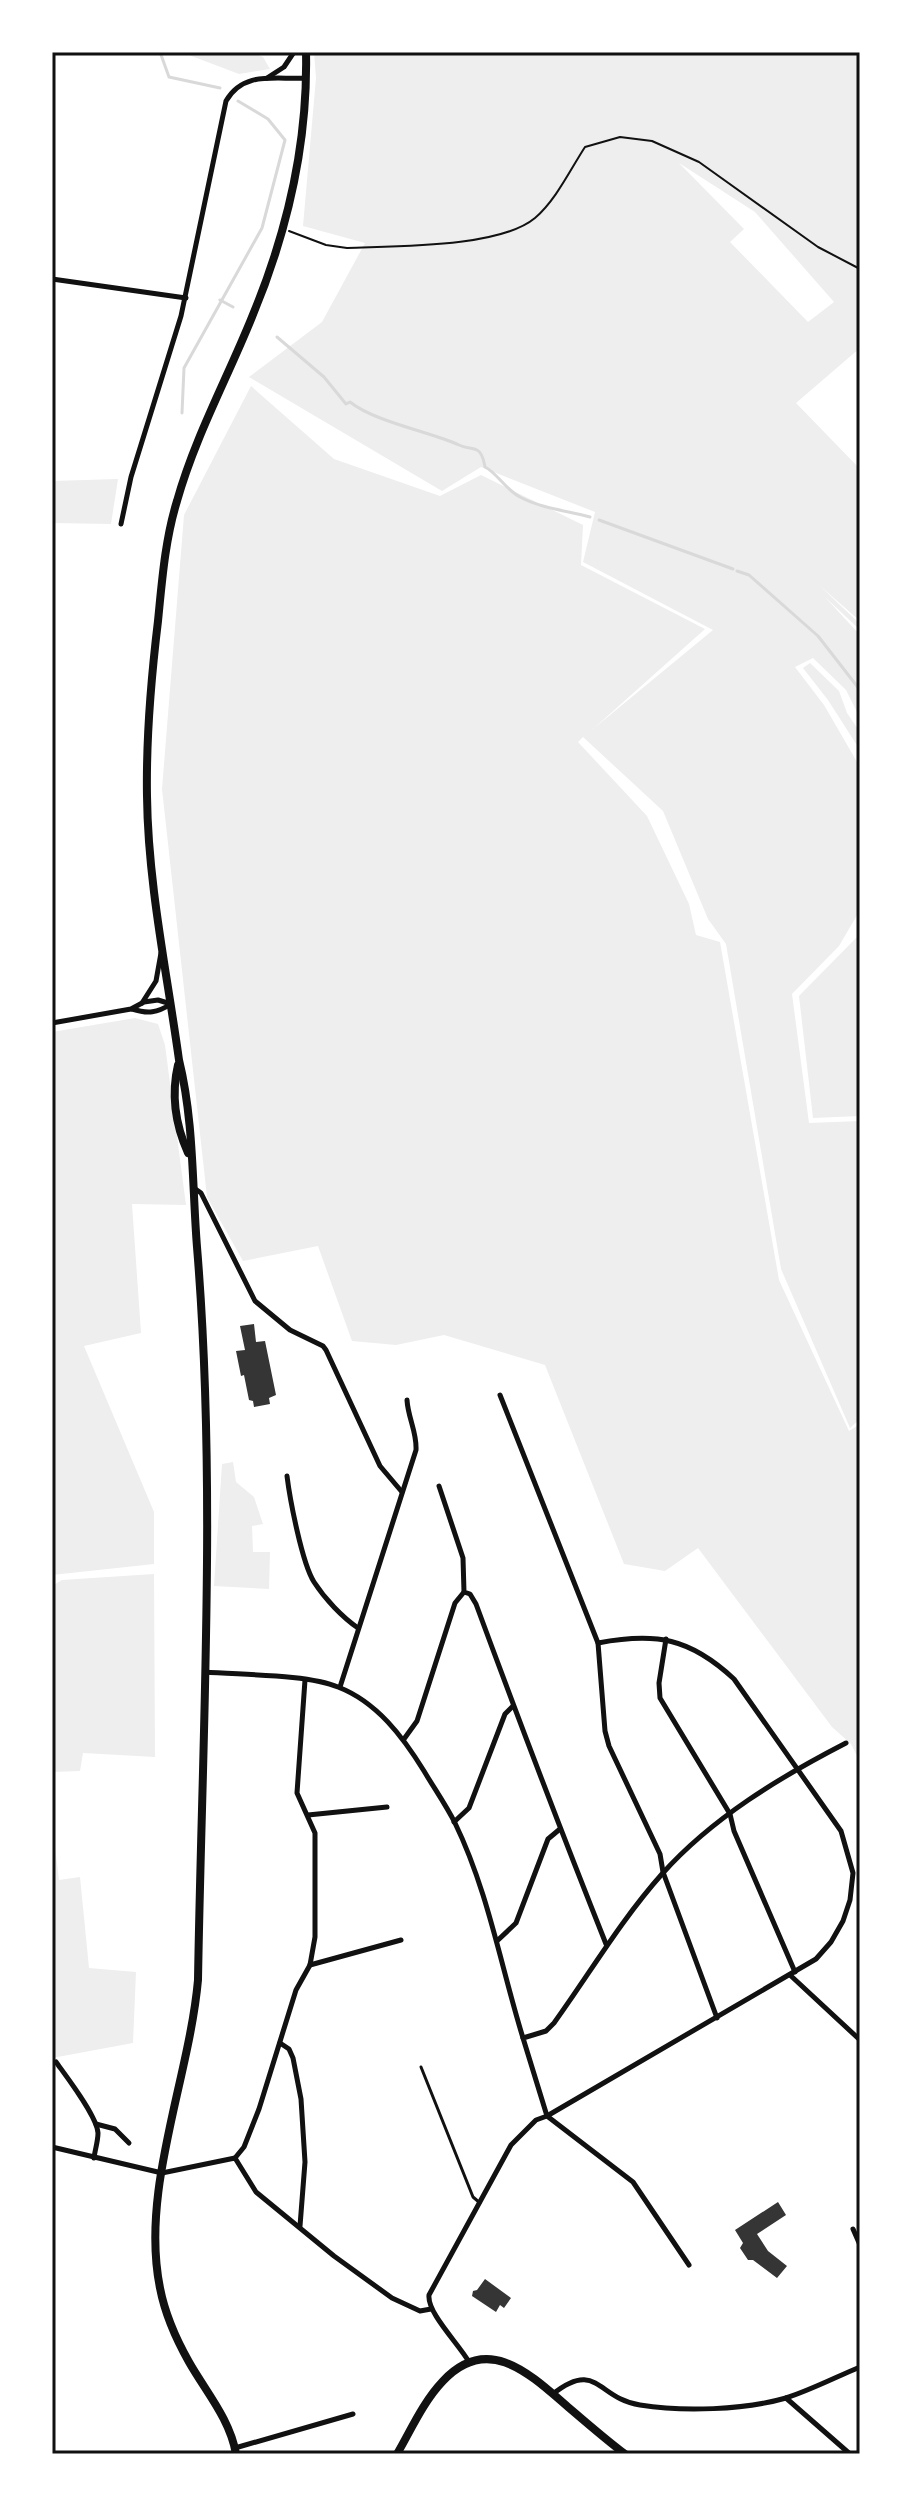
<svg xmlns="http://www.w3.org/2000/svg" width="912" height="2506" viewBox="0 0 912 2506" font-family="Commissioner,sans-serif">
  <rect width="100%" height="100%" fill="#fff"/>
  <g fill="#eee" fill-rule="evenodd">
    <path d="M181,52h70l12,5 7,12 -31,5z"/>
    <path d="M314,52h546v296l-64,55 64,66v152l-41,-36 41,39v6l-35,-33 35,38v83l-14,-28 -33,-32 -18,9 29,38 36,62v143l-21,36 -47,48 17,129 51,-2v298l-10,9 -69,-159 -55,-325 -18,-25 -45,-108 -80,-74 -5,5 69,74 42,88 7,31 24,7 59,338 70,151 11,-7v338l-9,-18 -19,-17 -134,-179 -33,23 -41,-7 -79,-199 -101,-30 -48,10 -44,-4 -34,-95 -75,15 -36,-64 -45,-408 22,-274 67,-129 83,73 106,37 41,-21 102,50 -2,40 124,64 -112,100 120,-99 -130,-68 12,-50 -114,-45 -39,24 -193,-114 73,-55 43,-79 -62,-17 13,-148zM679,163l76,49 79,90 -26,20 -78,-80 14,-13z"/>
    <path d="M118,479l-7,45 -59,-1v-42z"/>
    <path d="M810,663l29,28 8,22 13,19v18l-32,-50 -25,-32z"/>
    <path d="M860,934v182l-47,2 -14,-122z"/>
    <path d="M135,1018l23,6 7,21 21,160 -54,-1 9,129 -57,13 70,166v52l-102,11v-543z"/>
    <path d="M233,1462l3,20 18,15 9,27 -11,2 1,26h17l-1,37 -55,-3 8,-122z"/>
    <path d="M154,1574l1,183 -72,-4 -3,18 -28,1v-186l10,-6z"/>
    <path d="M52,1823l7,57 21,-3 9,91 47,4 -3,71 -81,15z"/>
  </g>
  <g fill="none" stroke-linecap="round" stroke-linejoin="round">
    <g stroke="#d9d9d9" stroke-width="3">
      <path d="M160,52l9,25 51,11"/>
      <path d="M220,300l13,7"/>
      <path d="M277,337l47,40 22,27 4,-2c25,20 81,30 109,43 6,3 14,3 18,5 6,3 7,12 8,17 12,6 20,22 35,30 20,11 48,14 70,20"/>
      <path d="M182,413l2,-45 78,-140 23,-88 -17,-21 -30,-18"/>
      <path d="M599,520l134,49"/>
      <path d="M737,571l12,4 69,61 42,54"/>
    </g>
  </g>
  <g fill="#353535">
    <path d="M254,1324l2,18 9,-1 11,54 -7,3 1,6 -16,3 -1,-6 -4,-1 -5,-25 -3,1 -5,-25 9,-1 -5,-24z"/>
    <path d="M778,2202l8,13 -29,19 11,17 19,15 -10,12 -24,-18h-5l-8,-12 3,-5 -8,-13z"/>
    <path d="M485,2279l26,19 -7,10 -4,-3 -4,7 -24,-16 1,-5 4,-1z"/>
  </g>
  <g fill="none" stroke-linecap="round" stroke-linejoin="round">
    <path stroke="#111" stroke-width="2" d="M289,231l37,14 21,3c48,-2 152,0 188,-30 21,-18 35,-48 50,-71l35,-10 32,4 47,21 119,85 42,22"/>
    <path stroke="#111" stroke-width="3" d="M421,2067l52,130 7,6"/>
    <g stroke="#111" stroke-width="5">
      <path d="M267,78l17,-11 10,-15"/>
      <path d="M52,279l134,19"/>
      <path d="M121,524l10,-47 50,-161 45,-215c18,-31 50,-21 80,-23"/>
      <path d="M142,1003l14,-22 5,-28"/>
      <path d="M132,1009c16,5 25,4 39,-5"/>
      <path d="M52,1023l79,-14 13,-7 14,-2 13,4"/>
      <path d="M194,1188l7,5 54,108 35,29 33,16 3,4 54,116 22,26"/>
      <path d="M500,1395l98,248 7,88 4,15 51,108 3,18 54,146"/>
      <path d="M287,1476c3,24 15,87 27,106 11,17 28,35 44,46"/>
      <path d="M439,1486l24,72 1,34 6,2 6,10c42,114 85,227 130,340"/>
      <path d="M666,1639l-7,44 1,15 70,116 4,17 61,141"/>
      <path d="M598,1643c58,-11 92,-5 136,36l107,152 12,42 -3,27 -7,21 -12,21 -15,17 -269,157 86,66 56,83"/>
      <path d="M205,1672c35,3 103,2 133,15 39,15 65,50 86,84 10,17 22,34 31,52 33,68 46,144 68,215"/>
      <path d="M340,1687l76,-237c1,-18 -8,-32 -9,-50"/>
      <path d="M404,1739l13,-18 38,-118 9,-11"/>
      <path d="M308,1815l79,-8"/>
      <path d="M454,1822l15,-14 36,-94 8,-8"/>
      <path d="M497,1941l19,-18 32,-84 12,-10"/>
      <path d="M310,1965l91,-25"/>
      <path d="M790,1975l70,65"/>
      <path d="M280,2043l9,6 4,9 8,41 4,63 -5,64"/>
      <path d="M56,2062c10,14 41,54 42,71 0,8 -3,17 -4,25"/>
      <path d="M96,2124l19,5 14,14"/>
      <path d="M52,2147l110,26 73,-15 21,34 78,64 58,42 28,13 11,-2"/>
      <path d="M235,2158l9,-11 15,-38 37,-119 14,-25 5,-28v-104l-18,-40 8,-113"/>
      <path d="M853,2229l7,16"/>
      <path d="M469,2362c-10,-18 -42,-49 -40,-67l82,-150 25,-25 11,-4 -24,-78 23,-7 8,-8c36,-50 67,-103 108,-149 50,-56 118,-97 184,-131"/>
      <path d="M553,2394c44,-35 45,5 87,11 43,7 104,5 146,-7 25,-8 50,-21 74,-31"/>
      <path d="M786,2398l64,56"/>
      <path d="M235,2448l118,-34"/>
    </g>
    <g stroke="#111" stroke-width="8">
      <path d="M178,1065c-7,30 -2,61 10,88"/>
      <path d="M236,2454c-6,-35 -30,-62 -47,-92 -13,-23 -24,-48 -29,-74 -20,-98 29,-208 38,-308 4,-244 19,-490 -1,-733 -5,-63 -3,-126 -18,-187 -12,-87 -31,-176 -32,-264 -1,-58 4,-117 11,-175 4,-40 7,-81 19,-120 18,-64 50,-122 75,-184 35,-84 56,-173 54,-265"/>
      <path d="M397,2454c14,-24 26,-52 46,-73 45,-48 87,-7 125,26 19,16 37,32 57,47"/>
    </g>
  </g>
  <rect width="912" height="2506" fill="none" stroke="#ffffff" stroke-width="108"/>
  <rect x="54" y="54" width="804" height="2398" fill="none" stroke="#111" stroke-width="3"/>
</svg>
